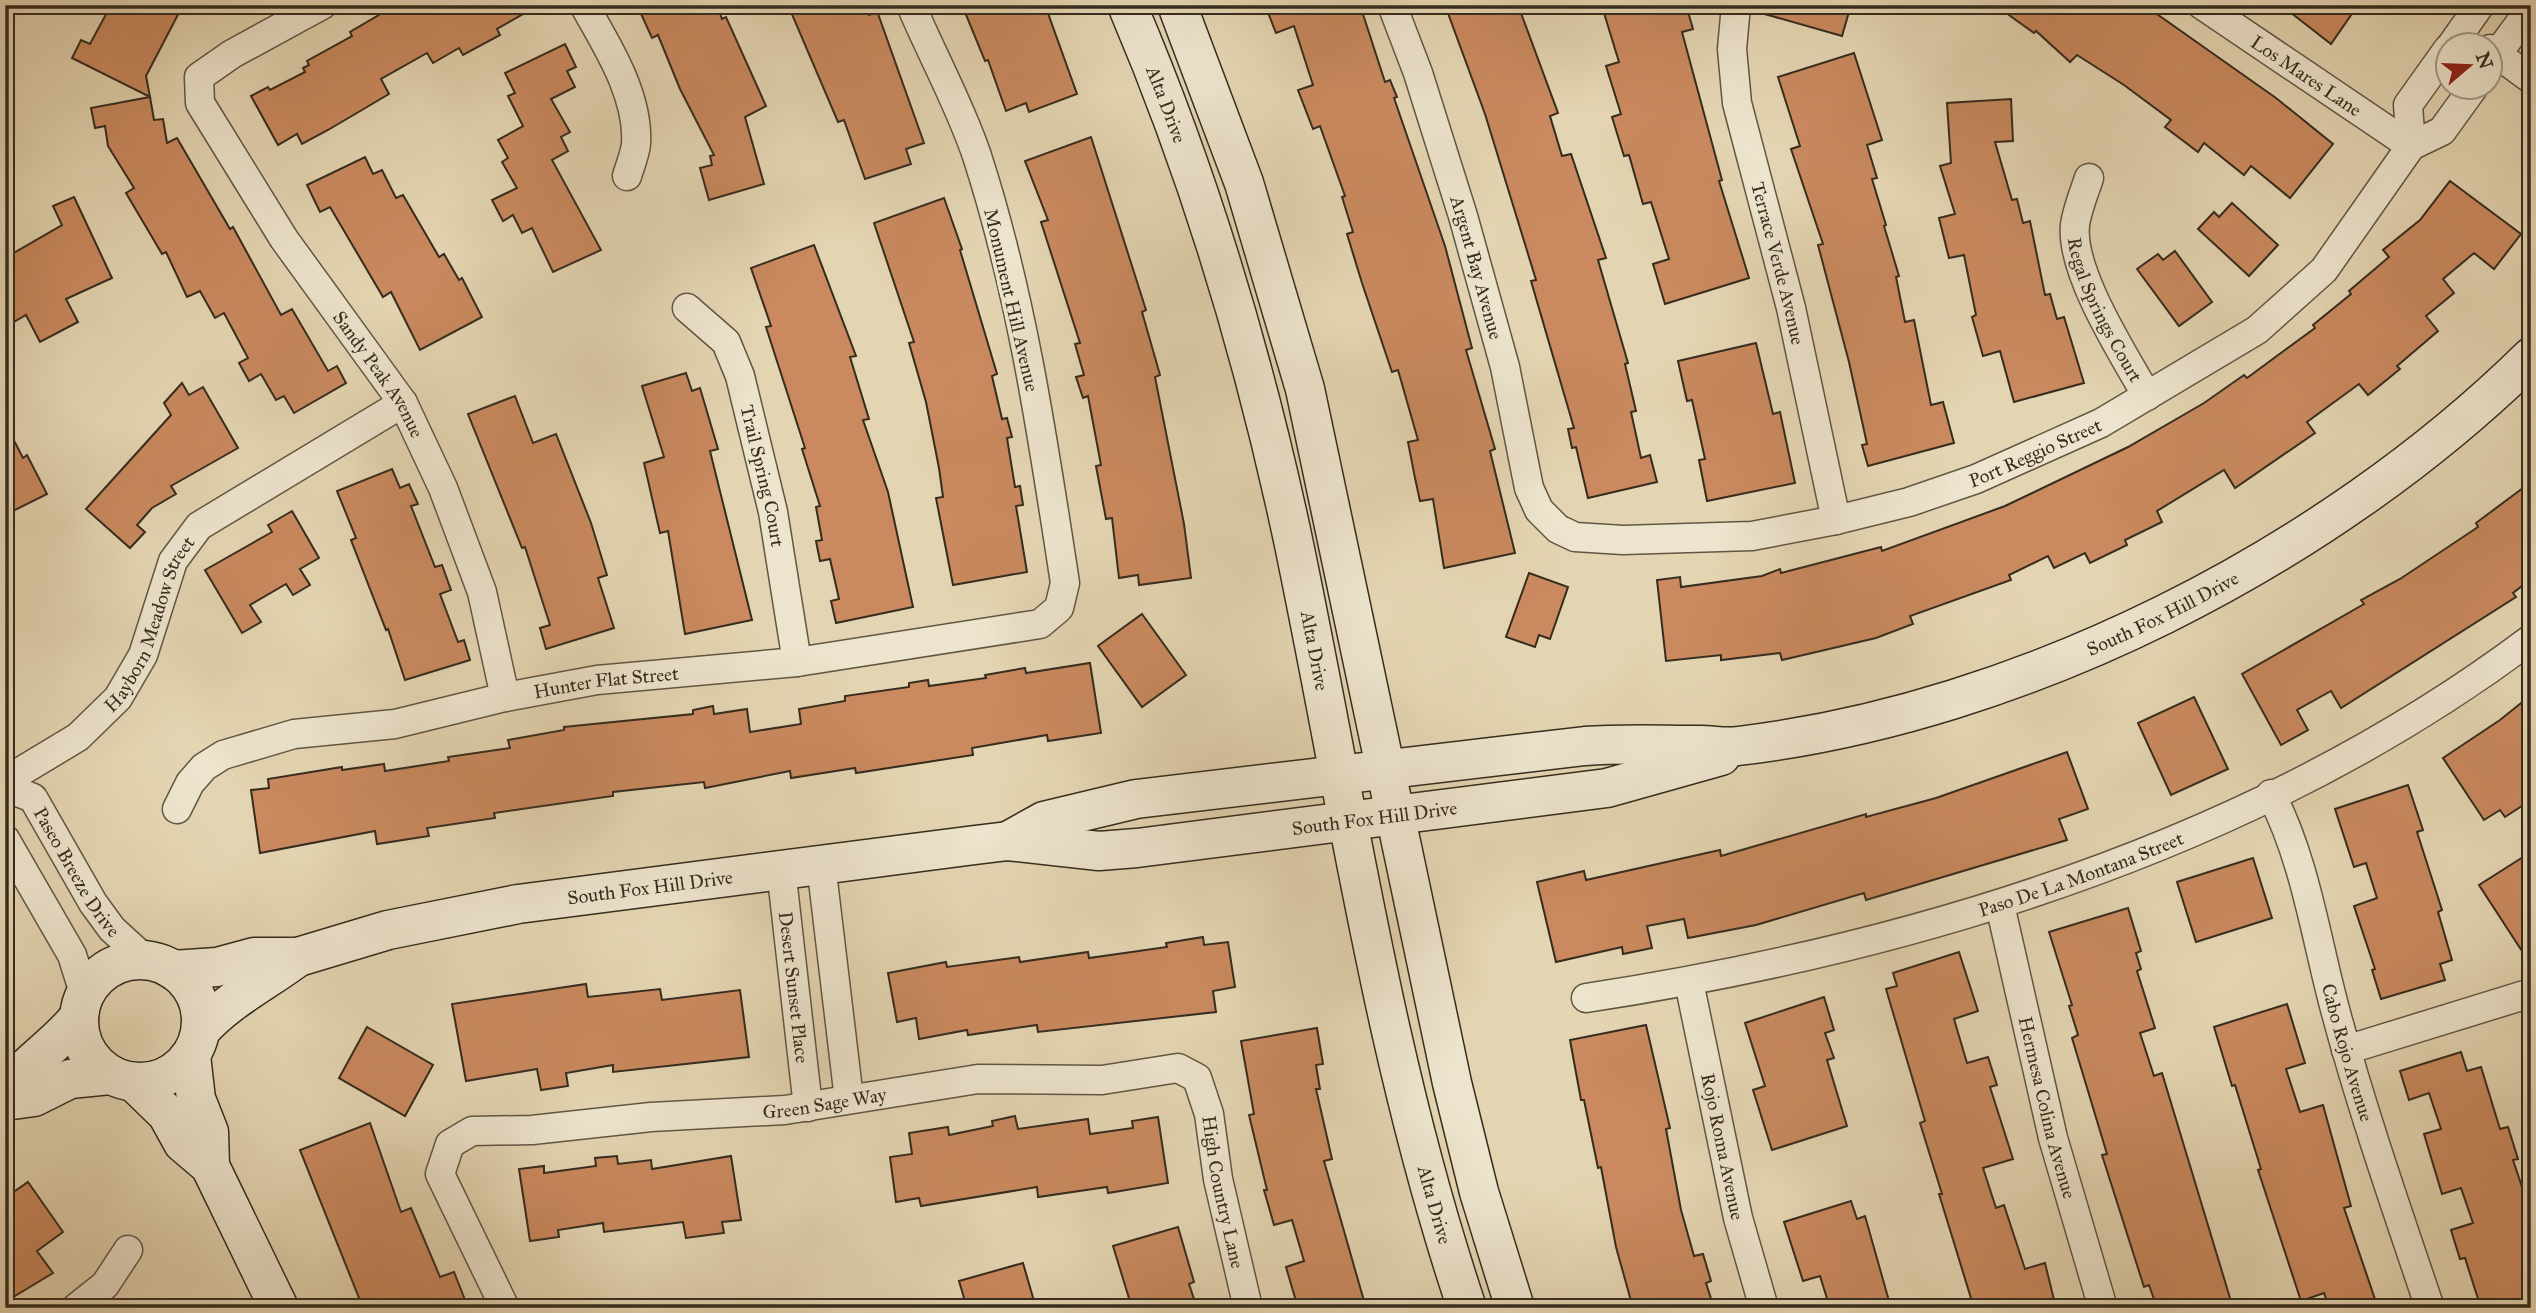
<svg xmlns="http://www.w3.org/2000/svg" width="2536" height="1313" viewBox="0 0 2536 1313" font-family="'IM FELL Great Primer',serif">
  <rect width="100%" height="100%" fill="#e4d5b2"/>
  <filter id="stains"><feTurbulence type="fractalNoise" baseFrequency=".00286" numOctaves="4"/><feColorMatrix values="0 0 0 0 .2 0 0 0 0 .09 0 0 0 0 .02 0 0 0 .5 -.17"/></filter>
  <radialGradient id="worn" r=".72"><stop offset=".6" stop-color="#630" stop-opacity="0"/><stop offset="1" stop-color="#630" stop-opacity=".3"/></radialGradient>
  <g fill="#ca895f" stroke="#352c1f" stroke-width="2">
    <path d="M111,5h72l-37,71 4,21 -78,-39 9,-18 9,4z"/>
    <path d="M396,5h143l-42,24 3,6 -37,20 -4,-7 -26,15 -6,-10 -46,26 8,15 -61,36 -26,14 -5,-10 -19,11 -27,-49 17,-9 2,3 35,-18 -2,-4 6,-3 -2,-4 45,-25 -2,-4z"/>
    <path d="M637,5h80l5,14 4,-2 40,89 -21,11 19,67 -55,16 -9,-32 12,-3 -2,-9 4,-1 -34,-66 -22,-54 -6,3z"/>
    <path d="M788,5h77l4,10 8,-4 47,132 -18,6 5,15 -46,15 -21,-59 -6,2z"/>
    <path d="M962,5h83l32,89 -48,18 -3,-9 -20,8 -18,-51 -3,1z"/>
    <path d="M1265,5h95l25,77 5,-2 7,17 -3,1 51,148 27,102 -6,2 29,99 -5,2 25,102 -71,15 -11,-69 -13,2 -5,-23 -7,-36 10,-2 -20,-70 -6,2 -30,-89 -15,-49 6,-2 -11,-35 3,-1 -25,-70 -7,3 -15,-39 15,-5 -19,-59 -18,7z"/>
    <path d="M1445,5h73l40,108 -8,3 12,40 9,-2 35,104 -8,2 30,103 -3,1 11,47 -5,1 10,46 9,-3 7,27 -69,16 -12,-51 -4,1 -4,-19 6,-1 -43,-147 5,-1 -51,-166z"/>
    <path d="M1629,5h57l7,24 -11,3 40,148 -3,1 30,97 -84,26 -12,-40 16,-5 -18,-57 -8,2 -14,-49 -5,1 -12,-39 9,-3 -15,-48 13,-4 -15,-49z"/>
    <path d="M1755,5h96l-9,31 -88,-25z"/>
    <path d="M1995,5h149l132,93 57,46 -43,54 -39,-32 -7,9 -40,-32 -6,9 -33,-25 6,-7 -47,-35 -47,-30 -7,7 -34,-31 -2,2z"/>
    <path d="M2281,5h77l-27,39z"/>
    <path d="M565,44l11,23 -9,4 8,16 -24,12 19,33 -9,5 7,14 -16,9 49,90 -48,22 -21,-44 -10,5 -9,-18 -10,6 -11,-21 25,-12 -15,-26 6,-4 -10,-18 25,-14 -15,-30 7,-3 -10,-20z"/>
    <path d="M1854,53l28,87 -15,5 10,33 -5,1 14,46 -2,1 15,50 -3,1 9,45 9,-2 17,85 12,-3 11,41 -86,23 -6,-21 5,-1 -18,-82 -31,-117 5,-1 -32,-95 9,-3 -22,-69z"/>
    <path d="M150,97l4,23 9,-1 4,24 10,-5 53,91 3,-2 48,88 11,-6 36,62 9,-5 9,17 -52,30 -10,-17 -8,4 -15,-26 -12,7 -10,-18 9,-5 -24,-45 -9,5 -15,-27 -13,6 -21,-45 -4,2 -36,-61 8,-5 -26,-42 -3,-20 -10,2 -4,-20z"/>
    <path d="M2011,99l2,42 -18,1 17,58 5,-1 6,24 7,-2 15,74 5,-1 7,25 7,-2 20,66 -70,19 -14,-51 -17,5 -11,-39 4,-2 -12,-60 -15,3 -10,-40 16,-4 -15,-48 11,-3 -4,-60z"/>
    <path d="M1091,137l55,173 -4,2 18,63 -5,2 29,147 7,54 -52,7 -1,-10 -19,3 -7,-60 -6,1 -10,-53 5,-1 -13,-69 -5,2 -7,-21 8,-2 -9,-31 5,-1 -39,-121 7,-2 -23,-59z"/>
    <path d="M365,157l8,17 9,-4 14,28 7,-3 36,62 5,-3 15,26 3,-2 20,39 -62,33 -29,-58 -8,5 -53,-90 -10,5 -13,-27z"/>
    <path d="M2450,181l71,53 -27,35 -20,-16 -31,26 11,14 -28,23 12,15 -41,35 3,3 -32,26 -9,-11 -52,38 8,11 -80,55 -11,-18 -67,41 5,11 -37,18 2,5 -37,18 -5,-10 -31,15 -6,-12 -39,19 2,5 -101,36 3,8 -37,14 -94,22 -2,-7 -59,7v-5l-55,6 -9,-81 23,-3 1,10 81,-11 18,-7 1,4 100,-26 1,4 123,-45 123,-59 76,-44 40,-28 3,3 68,-50 -2,-3 38,-31 -2,-3 40,-34 -6,-7 37,-30z"/>
    <path d="M74,197l38,81 -46,21 12,23 -38,20 -14,-27 -21,12v-69l57,-33 -9,-19z"/>
    <path d="M944,198l18,51 -2,1 37,124 -5,2 10,43 5,-1 5,19 -5,1 8,49 5,-1 3,19 -7,1 11,66 -74,13 -17,-87 7,-1 -4,-29 -13,-66 -17,-59 5,-1 -40,-119z"/>
    <path d="M2232,203l46,42 -29,31 -51,-47 16,-17 5,5z"/>
    <path d="M814,245l42,111 -6,1 19,62 -6,1 25,72 25,115 -77,16 -5,-22 8,-2 -9,-40 -10,2 -4,-20 6,-1 -6,-33 4,-1 -18,-57 3,-1 -39,-121 5,-1 -20,-58z"/>
    <path d="M2175,251l37,51 -33,24 -42,-57 21,-15 5,6z"/>
    <path d="M1756,343l17,71 7,-2 15,71 -88,18 -8,-41 6,-1 -13,-59 -5,1 -9,-40z"/>
    <path d="M686,373l6,18 8,-3 18,61 -8,2 42,169 -67,14 -17,-103 -8,2 -16,-70 20,-6 -22,-71z"/>
    <path d="M182,383l7,12 14,-8 35,61 -67,38 5,8 -24,14 -15,17 8,7 -15,16 -44,-39 85,-94 -7,-12z"/>
    <path d="M515,396l18,47 23,-9 35,89 16,52 -9,3 16,50 -68,21 -6,-21 10,-3 -25,-78 -3,1 -54,-134z"/>
    <path d="M5,423l18,35 4,-3 20,39 -42,21z"/>
    <path d="M392,469l8,19 9,-4 9,20 -7,2 24,61 7,-2 9,25 -11,4 18,48 6,-2 6,20 -65,20 -17,-51 -2,1 -35,-90 5,-2 -19,-47z"/>
    <path d="M2531,482v97l-18,14 3,4 -175,111 -10,-17 -34,19 11,20 -27,15 -39,-71 122,-70 -3,-4 39,-21 78,-52 -2,-4z"/>
    <path d="M292,511l27,47 -19,11 10,16 -17,10 -7,-11 -36,21 11,17 -19,11 -37,-63 67,-38 -4,-7z"/>
    <path d="M1529,573l39,14 -18,52 -11,-4 -4,12 -29,-10z"/>
    <path d="M1142,614l44,61 -44,32 -44,-61z"/>
    <path d="M1090,663l11,70 -53,8 -1,-6 -75,13 1,7 -117,18 -1,-5 -64,10 -1,-7 -85,17 -1,-6 -91,10v4l-119,17 1,5 -68,10 2,8 -52,8 -2,-13 -115,22 -9,-63 18,-2 -1,-9 74,-12v3l42,-6 1,7 64,-10 -1,-4 62,-9 -2,-8 56,-10v-3l129,-13v-4l20,-4 1,8 33,-5 3,23 51,-8 -2,-15 46,-8v-5l64,-9v-4l19,-3 1,6 57,-8 -1,-3 40,-7 1,5z"/>
    <path d="M2531,695v105l-26,17 -5,-7 -16,10 -41,-62 57,-38z"/>
    <path d="M2194,697l34,72 -57,26 -33,-72z"/>
    <path d="M2067,752l21,57 -29,10 8,21 -201,60 -2,-7 -108,32 -68,13 -4,-19 -37,7 5,22 -29,6 -1,-7 -66,15 -19,-80 47,-11 2,9 134,-30 1,6 145,-42v3l70,-19z"/>
    <path d="M2408,785l15,45 -6,2 25,78 -4,2 14,48 -12,4 5,16 -64,19 -9,-29 3,-1 -21,-63 23,-8 -11,-35 -12,4 -19,-58z"/>
    <path d="M2531,852v113l-52,-80z"/>
    <path d="M2253,858l19,60 -76,24 -19,-60z"/>
    <path d="M2128,908l13,43 -5,2 5,16 -4,2 18,57 -15,5 14,43 8,-3 71,235h-76l-8,-23 -5,2 -42,-132 5,-1 -35,-116 6,-3 -9,-29 3,-1 -23,-73z"/>
    <path d="M1203,937l1,8 24,-3 7,45 -22,4 3,21 -178,20 -1,-7 -69,10 -1,-5 -48,9 -3,-21 -19,4 -9,-49 58,-11 1,5 72,-10 1,5 68,-10 1,6 78,-11 -1,-4z"/>
    <path d="M1959,952l19,59 -24,8 13,44 21,-6 9,28 -7,2 23,72 -30,9 13,40 8,-3 21,64 20,-6 11,45h-82l-35,-114h3l-22,-71 5,-2 -39,-132 11,-3 -4,-13z"/>
    <path d="M586,984l2,13 72,-8 2,11 78,-10 9,67 -136,15v-7l-47,8 2,13 -27,4 -4,-21 -71,12 -14,-77z"/>
    <path d="M1824,997l10,33 -9,3 9,25 -7,2 20,66 -75,24 -19,-60 12,-4 -20,-63z"/>
    <path d="M2287,1004l18,59 -19,6 14,43 23,-7 28,101 -7,2 34,100h-49l-5,-15 -23,8 -43,-131 3,-1 -26,-84 -3,1 -18,-59z"/>
    <path d="M1646,1025l24,103 -4,1 15,81 13,46 9,-2 8,27 -5,2 8,25h-81l-17,-61 -15,-80 -3,1 -14,-68h-3l-11,-60z"/>
    <path d="M367,1027l66,38 -28,51 -66,-38z"/>
    <path d="M1317,1028l6,36 -7,1 4,24h-4l16,70 -8,2 42,147h-68l-12,-41 18,-6 -12,-41 -18,5 -10,-35h3l-18,-75 5,-1 -13,-73z"/>
    <path d="M2461,1052l6,19 14,-4 19,62 8,-2 10,32 -5,1 18,54v94h-50l-16,-50 -5,1 -9,-29 22,-7 -12,-35 -19,6 -18,-60 17,-5 -12,-36 -20,7 -9,-29z"/>
    <path d="M1015,1116l3,13 70,-10 2,15 43,-6 -1,-7 26,-4 10,66 -60,10 -1,-6 -69,10 -1,-10 -116,19 -2,-8 -23,4 -6,-45 22,-3 -3,-21 39,-6 1,8 44,-9 -1,-5z"/>
    <path d="M370,1123l31,89 10,-4 29,69 14,-5 11,28 -19,8h-83l-63,-158z"/>
    <path d="M617,1156l1,8 33,-4 1,9 79,-13 10,64 -19,2 2,11 -38,5 -3,-16 -79,10 -1,-9 -45,7 1,7 -29,4 -11,-72 25,-3v7l52,-7 -1,-8z"/>
    <path d="M28,1182l35,50 -26,19 16,22 -48,29v-104z"/>
    <path d="M1851,1201l6,18 8,-3 26,92h-61l-10,-32 -17,5 -19,-59z"/>
    <path d="M1178,1227l16,55 -5,2 8,24h-65l-19,-62z"/>
    <path d="M1023,1263l13,45h-69l-8,-27z"/>
  </g>
  <g fill="none" stroke-linecap="round" stroke-linejoin="round">
    <g stroke="#615644" stroke-width="31">
      <g id="street">
        <path id="s1" d="M322,5l-90,49 -33,23 1,26 84,136 119,164 40,85 39,104 23,105"/>
        <path d="M584,5c23,41 55,90 52,139 -1,10 -6,22 -9,32"/>
        <path id="s2" d="M1392,5l26,68 45,143 42,151 24,121 10,22 19,19 17,8 48,3 129,-4 84,-16 73,-18 67,-23 125,-56 156,-93 67,-60 87,-124 31,-15 31,-43"/>
        <path id="s3" d="M1736,5l-4,44 5,54 54,205 45,212"/>
        <path id="s4" d="M2202,5l209,141"/>
        <path d="M2451,46l29,-41"/>
        <path d="M2490,49l41,30"/>
        <path d="M2490,64l41,-56"/>
        <path d="M2411,146l-3,-41 40,-56"/>
        <path id="s5" d="M2089,178c-5,15 -12,32 -14,47 -5,47 49,130 72,171"/>
        <path id="s6" d="M687,308l39,34 14,34 33,136 24,150"/>
        <path id="s7" d="M5,781l73,-44 40,-39 25,-43 30,-94 26,-35 204,-123"/>
        <path id="s8" d="M5,787l28,11 60,105 19,26 35,32"/>
        <path id="s9" d="M2271,794c35,68 45,146 65,219 27,100 61,197 94,295"/>
        <path id="s10" d="M177,809l13,-26 14,-16 19,-12 71,-21 101,-10 110,-27 92,-17 200,-18 243,-38 19,-16 6,-25c-22,-143 -43,-288 -88,-427 -17,-51 -45,-101 -66,-151"/>
        <path d="M5,839l67,116 13,41"/>
        <path d="M821,864l28,235"/>
        <path id="s11" d="M781,869l27,238"/>
        <path id="s12" d="M2000,905l53,233 50,170"/>
        <path id="s13" d="M1689,982l49,236 26,90"/>
        <path id="s14" d="M1586,998c333,-51 672,-154 945,-359"/>
        <path d="M2346,1050l185,-57"/>
        <path d="M76,1308l29,-23 23,-35"/>
        <path id="s15" d="M505,1308l-65,-134 10,-30 22,-13 60,-1 119,-13 134,-7 193,-31 124,1 76,-12 19,10 12,36 9,65 30,129"/>
      </g>
    </g>
    <g stroke="#352c1f" stroke-width="41">
      <g id="secondary">
        <path id="s16" d="M1127,5c73,171 126,348 165,530 54,257 91,524 175,773"/>
        <path d="M1177,5l67,178 61,206 147,694 27,109 36,116"/>
        <path id="s17" d="M1008,841l36,-20 92,-22 449,-53c39,-3 77,-1 116,-1 12,0 25,3 37,1 284,-33 590,-189 793,-389"/>
        <circle cx="140" cy="1021" r="61"/>
        <path id="s18" d="M173,970l44,-3 37,-10h44l90,-27 130,-26 457,-59 33,-4 91,10 38,-3 470,-60 114,-32"/>
        <path d="M201,1030c28,-31 64,-48 97,-73"/>
        <path d="M191,1056l5,43 13,33 1,34"/>
        <path d="M134,1082l33,32 16,29 27,23 69,142"/>
        <path d="M5,1091c21,-28 52,-46 74,-74"/>
        <path d="M5,1101l29,-4 36,-18 40,-4"/>
      </g>
    </g>
    <use href="#street" stroke="#ede4cd" stroke-width="28"/>
    <use href="#secondary" stroke="#ede4cd" stroke-width="38"/>
  </g>
  <g text-anchor="middle" stroke-width="7" stroke-linejoin="round" paint-order="stroke">
    <g font-size="19" fill="#352c1f" stroke="#ede4cd">
      <text dy="7" stroke="none"><textPath href="#s4" startOffset="126">Los Mares Lane</textPath></text>
      <text dy="7" stroke="none"><textPath href="#s16" startOffset="107">Alta Drive</textPath></text>
      <text dy="7" stroke="none"><textPath href="#s3" startOffset="264">Terrace Verde Avenue</textPath></text>
      <text dy="7" stroke="none"><textPath href="#s2" startOffset="276">Argent Bay Avenue</textPath></text>
      <text transform="translate(1012 300) rotate(77)" y="7">Monument Hill Avenue</text>
      <text dy="7" stroke="none"><textPath href="#s5" startOffset="140">Regal Springs Court</textPath></text>
      <text dy="7" stroke="none"><textPath href="#s1" startOffset="494">Sandy Peak Avenue</textPath></text>
      <text dy="7" stroke="none"><textPath href="#s2" startOffset="1046">Port Reggio Street</textPath></text>
      <text dy="7" stroke="none"><textPath href="#s6" startOffset="191">Trail Spring Court</textPath></text>
      <text dy="7" stroke="none"><textPath href="#s17" startOffset="1188">South Fox Hill Drive</textPath></text>
      <text dy="7" stroke="none"><textPath href="#s7" startOffset="222">Hayborn Meadow Street</textPath></text>
      <text dy="7" stroke="none"><textPath href="#s16" startOffset="674">Alta Drive</textPath></text>
      <text dy="7" stroke="none"><textPath href="#s10" startOffset="464">Hunter Flat Street</textPath></text>
      <text dy="7" stroke="none"><textPath href="#s18" startOffset="1216">South Fox Hill Drive</textPath></text>
      <text dy="7" stroke="none"><textPath href="#s8" startOffset="116">Paseo Breeze Drive</textPath></text>
      <text dy="7" stroke="none"><textPath href="#s14" startOffset="511">Paso De La Montana Street</textPath></text>
      <text dy="7" stroke="none"><textPath href="#s18" startOffset="486">South Fox Hill Drive</textPath></text>
      <text dy="7" stroke="none"><textPath href="#s11" startOffset="119">Desert Sunset Place</textPath></text>
      <text dy="7" stroke="none"><textPath href="#s9" startOffset="270">Cabo Rojo Avenue</textPath></text>
      <text dy="7" stroke="none"><textPath href="#s15" startOffset="560">Green Sage Way</textPath></text>
      <text dy="7" stroke="none"><textPath href="#s12" startOffset="208">Hermesa Colina Avenue</textPath></text>
      <text dy="7" stroke="none"><textPath href="#s13" startOffset="168">Rojo Roma Avenue</textPath></text>
      <text dy="7" stroke="none"><textPath href="#s15" startOffset="1055">High Country Lane</textPath></text>
      <text dy="7" stroke="none"><textPath href="#s16" startOffset="1241">Alta Drive</textPath></text>
    </g>
  </g>
  <rect width="2536" height="1313" fill="none" stroke="#e4d5b2" stroke-width="28"/>
  <rect x="7" y="7" width="2522" height="1299" fill="none" stroke="#352c1f" stroke-width="3.5"/>
  <rect x="14" y="14" width="2508" height="1285" fill="none" stroke="#352c1f" stroke-width="2"/>
  <g transform="translate(2469 66) rotate(71)"><circle r="33" fill="#ede4cd" stroke="#a39a87" stroke-width="2"/>
  <path d="M0-5L12 26L0 18L-12 26Z" fill="#8f2418"/>
  <text y="-10" font-size="19" font-weight="bold" text-anchor="middle" fill="#352c1f">N</text>
  </g>
  <rect width="100%" height="100%" filter="url(#stains)"/>
  <rect width="100%" height="100%" fill="url(#worn)"/>
</svg>
